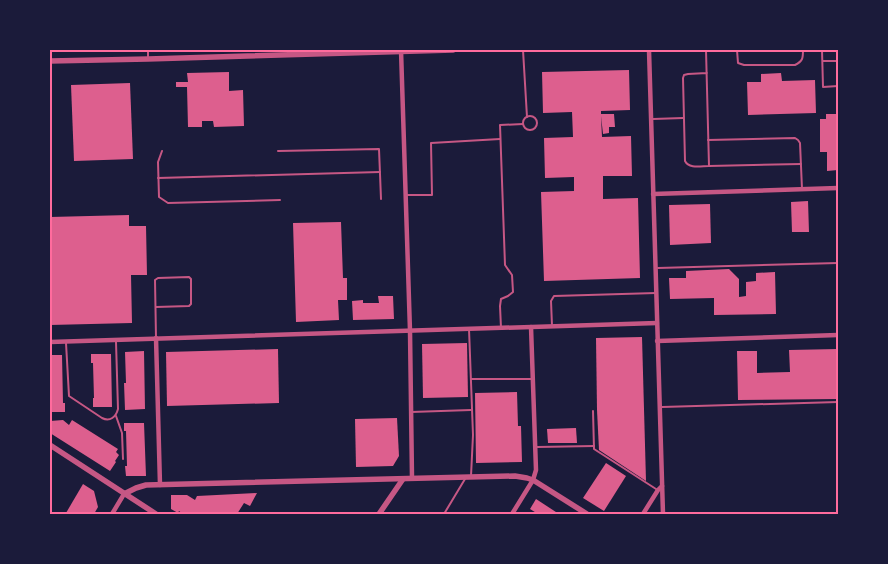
<svg xmlns="http://www.w3.org/2000/svg" width="888" height="564" viewBox="0 0 888 564" font-family="'DM Sans',sans-serif">
  <rect width="100%" height="100%" fill="#1b1b3a"/>
  <g fill="#dd5f8e">
    <path d="M629,70l1,40 -29,1v3h13l1,13h-6v6l-6,1 -2,-18 1,21 29,-1 1,40h-29v23l35,-1 2,80 -96,3 -3,-89 33,-1v-14l-29,1 -1,-40 29,-1 -1,-25 -29,1 -1,-41z"/>
    <path d="M229,72v19l14,-1 1,36 -30,1 -1,-6h-11v6h-14l-1,-40h-11v-5h12l-1,-9z"/>
    <path d="M781,73l1,8 33,-1 1,33 -68,2 -1,-33h14v-8z"/>
    <path d="M130,83l3,76 -59,2 -3,-76z"/>
    <path d="M838,102v68l-11,1v-19h-7v-33h6v-5h10v-9z"/>
    <path d="M808,201l1,31h-17l-1,-30z"/>
    <path d="M710,204l1,39 -41,2 -1,-40z"/>
    <path d="M129,215v11h17l1,49h-16l1,48 -82,2v-108z"/>
    <path d="M341,222l2,56h4v22h-9l1,20 -43,2 -3,-99z"/>
    <path d="M729,269l10,10v18l7,-1v-14l10,-1v-8l19,-1 1,42 -62,1v-17l-44,1 -1,-21h17v-7z"/>
    <path d="M378,296h15l1,23 -41,1 -1,-19 11,-1v3h16z"/>
    <path d="M642,337l4,144 -47,-31 -2,-40 -1,-72z"/>
    <path d="M467,343l1,54 -45,1 -1,-54z"/>
    <path d="M278,349l1,54 -112,3 -1,-54z"/>
    <path d="M838,349v50l-100,1 -1,-49h20v22l33,-1 -1,-22z"/>
    <path d="M144,351l1,58 -20,1 -1,-27h2l-1,-31z"/>
    <path d="M91,354h20l1,53h-19v-9h1l-1,-35h-2z"/>
    <path d="M50,355h12l1,48h2v9h-15z"/>
    <path d="M517,392l1,34h3l1,36 -46,1 -1,-70z"/>
    <path d="M397,418l2,38 -6,10 -37,1 -1,-48z"/>
    <path d="M63,420l6,5 3,-5 46,29 -2,3 3,3 -4,6 1,1 -6,9 -60,-38v-12z"/>
    <path d="M124,423h20l2,53h-20l-1,-10h2l-1,-35h-2z"/>
    <path d="M576,428l1,15h-29l-1,-14z"/>
    <path d="M606,463l20,13 -22,35 -21,-13z"/>
    <path d="M83,484l11,7 4,16 -4,7h-26l-2,-1z"/>
    <path d="M257,493l-7,13 -6,-3 -7,11h-54l-4,-3 -1,2 -7,-4v-14h16l8,5 2,-4z"/>
    <path d="M536,499l23,15h-21l-8,-5z"/>
  </g>
  <g fill="none" stroke-linecap="round" stroke-linejoin="round">
    <g stroke="#c65784" stroke-width="2">
      <path d="M148,50v7"/>
      <path d="M523,50l4,67"/>
      <path d="M706,50c1,39 2,77 3,116 -8,0 -20,3 -24,-5l-2,-83 1,-3 4,-1 19,-1"/>
      <path d="M737,50l1,13 6,2h51c8,-4 8,-7 8,-15"/>
      <path d="M822,50l1,37 15,-1"/>
      <path d="M823,61h15"/>
      <circle cx="530" cy="123" r="7"/>
      <path d="M653,119l30,-1"/>
      <path d="M708,140l87,-2 3,2 2,3 2,46"/>
      <path d="M162,151l-4,11 1,35 9,6 112,-3"/>
      <path d="M278,151l101,-2 2,50"/>
      <path d="M709,166l92,-2"/>
      <path d="M158,178l222,-6"/>
      <path d="M406,195h26l-1,-52 69,-4"/>
      <path d="M658,268l180,-5"/>
      <path d="M156,307l33,-1 2,-2v-25l-2,-2 -31,1 -3,2 1,58"/>
      <path d="M552,326l-1,-25 3,-5 102,-3"/>
      <path d="M501,328l-1,-22 1,-7 7,-3 5,-4 -1,-17 -7,-10 -5,-140 23,-1"/>
      <path d="M469,329l4,106 -2,41"/>
      <path d="M66,343l3,53 33,22c8,4 14,-1 16,-9l-2,-67"/>
      <path d="M471,379h60"/>
      <path d="M662,407l176,-5"/>
      <path d="M593,411l1,38 62,40"/>
      <path d="M411,412l60,-2"/>
      <path d="M116,416l6,17 1,26"/>
      <path d="M537,447l57,-1"/>
      <path d="M444,514l21,-35"/>
    </g>
    <g stroke="#c65784" stroke-width="4.5">
      <path d="M401,50l9,281 2,147"/>
      <path d="M649,50l14,464"/>
      <path d="M653,194l185,-6"/>
      <path d="M156,338l4,147"/>
      <path d="M657,341l181,-6"/>
      <path d="M50,342l607,-19"/>
      <path d="M112,514l12,-20"/>
      <path d="M512,514l21,-34 3,-10 -5,-143"/>
      <path d="M643,514l15,-24 4,-4"/>
    </g>
    <g stroke="#c65784" stroke-width="5.5">
      <path d="M50,61l98,-2 305,-9"/>
      <path d="M50,445l106,69"/>
      <path d="M124,494l12,-6 10,-3 369,-9 12,2 6,2 54,34"/>
      <path d="M379,514l24,-35"/>
    </g>
  </g>
  <rect width="888" height="564" fill="none" stroke="#1b1b3a" stroke-width="102"/>
  <rect x="51" y="51" width="786" height="462" fill="none" stroke="#ff6b9d" stroke-width="2"/>
</svg>
